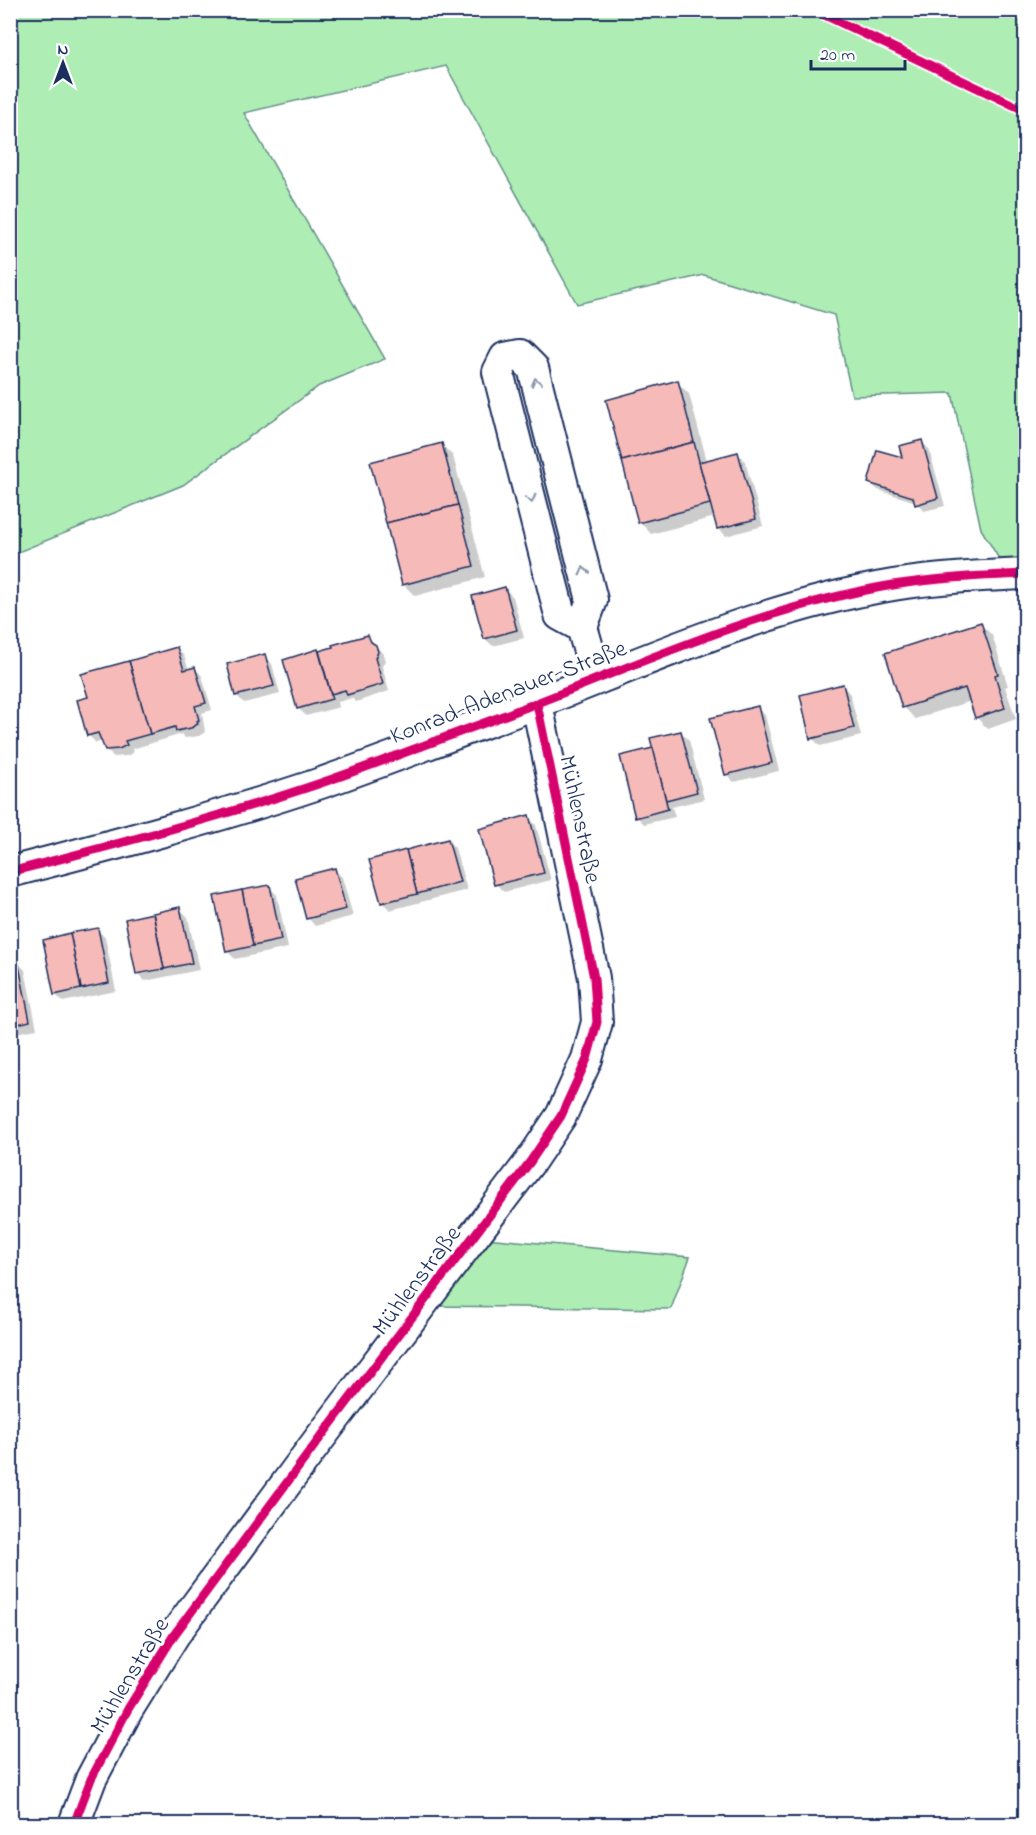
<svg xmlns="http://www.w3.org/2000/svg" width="1036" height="1835" viewBox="0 0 1036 1835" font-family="'Indie Flower',sans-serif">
  <rect width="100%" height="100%" fill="#fff"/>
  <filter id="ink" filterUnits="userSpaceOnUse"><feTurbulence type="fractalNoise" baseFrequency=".0167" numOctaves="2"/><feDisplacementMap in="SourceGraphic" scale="12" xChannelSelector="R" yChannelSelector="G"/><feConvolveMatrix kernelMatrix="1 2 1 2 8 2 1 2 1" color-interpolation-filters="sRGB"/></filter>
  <g filter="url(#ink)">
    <g fill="#aeedb4" stroke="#648e89" stroke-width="1.5">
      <path d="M11,11h1014v591l-44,-73 -29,-136 -100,3 -18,-81 -130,-40 -127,29 -131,-238 -202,47 141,246 -66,27 -136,99 -172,70z"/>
      <path d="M484,1238l206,19 -19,52 -236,-3z"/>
    </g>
    <g fill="#0003">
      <path d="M677,382l12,12 18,67 30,-8 8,8 18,65 -37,10 -8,-8 -3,-11 -64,17 -11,-12z"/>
      <path d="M922,442l7,7 16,57 -21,5 -8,-9 -38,-12 -8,-7 34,-23z"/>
      <path d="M441,444l12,12 32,121 -70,19 -12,-12z"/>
      <path d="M505,589l8,8 11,41 -31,8 -8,-7z"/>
      <path d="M980,624l12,11 16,51 -3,1 11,32 -28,10 -12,-12 -5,-16 -56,18 -11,-12z"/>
      <path d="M368,636l15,18 2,7 -3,5 7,25 -33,11 -4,-4 -14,4 1,5 -33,9 -8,-8 20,-57 1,2z"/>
      <path d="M177,648l7,8 5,14 6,-2 7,8 10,34 -10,3 3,19 -6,4 -14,2 -3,-4 -50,15 1,4 -6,3 -13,1 -8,-7 -3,-9 -7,2 -8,-8 1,-37z"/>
      <path d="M265,656l7,8 8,30 -36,9 -7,-7 -8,-30z"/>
      <path d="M843,686l7,8 11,42 -41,10 -8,-8z"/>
      <path d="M757,708l8,7 14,56 -45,11 -8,-8z"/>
      <path d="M681,732l8,8 15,59 -32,8 3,10 -31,7 -7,-7 18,-68z"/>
      <path d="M528,817l8,8 15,55 -47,12 -8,-8z"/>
      <path d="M448,841l7,7 12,42 -77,20 -8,-8z"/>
      <path d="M334,870l8,7 11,39 -38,10 -7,-8z"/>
      <path d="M269,887l8,8 11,53 -53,11 -8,-8z"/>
      <path d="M180,909l8,8 11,53 -54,11 -7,-7z"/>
      <path d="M97,930l8,7 11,54 -53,11 -8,-8z"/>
      <path d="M17,962l8,8 12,59 -27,5v-70z"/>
    </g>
    <g fill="#f6bab8" stroke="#1b2f5e" stroke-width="1.5">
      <path d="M678,380l16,62 -72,19 -16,-61z"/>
      <path d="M922,440l16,58 -23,7 -2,-8 -45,-14 9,-33 25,7 -3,-11z"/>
      <path d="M694,442l16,62 -72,19 -16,-62z"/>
      <path d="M442,443l16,62 -72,18 -16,-61z"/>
      <path d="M738,452l18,67 -39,10 -18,-67z"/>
      <path d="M458,505l16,61 -72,19 -16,-62z"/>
      <path d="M505,587l12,43 -33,9 -12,-43z"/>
      <path d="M981,622l17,52 -3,1 10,33 -30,10 -10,-30 -63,20 -17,-55z"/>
      <path d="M368,635l3,7 5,3 2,7 -3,6 8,26 -36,11 -2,-5 -14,4 -12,-43 14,-4 -1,-2z"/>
      <path d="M177,647l7,23 11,-3 11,36 -11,3 4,14 -2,1 1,3 -7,4 -15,3 -1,-4 -25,7 -21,-73z"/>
      <path d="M318,649l14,50 -35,10 -14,-49z"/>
      <path d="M265,654l9,32 -39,10 -8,-32z"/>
      <path d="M129,661l21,73 -25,7 2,4 -8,4 -14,1 -7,-17 -11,3 -10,-36 11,-3 -7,-23z"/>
      <path d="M843,684l11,44 -44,11 -10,-44z"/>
      <path d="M758,706l14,57 -47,12 -15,-57z"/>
      <path d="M681,731l16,61 -31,8 -16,-62z"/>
      <path d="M653,748l15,61 -33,9 -15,-62z"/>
      <path d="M529,815l15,58 -50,12 -15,-56z"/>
      <path d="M448,839l12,43 -43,12 -11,-44z"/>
      <path d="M406,850l11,44 -36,9 -12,-43z"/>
      <path d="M335,868l11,41 -40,10 -11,-41z"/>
      <path d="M270,885l11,55 -28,6 -11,-56z"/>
      <path d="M242,890l11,56 -27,6 -12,-56z"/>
      <path d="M180,907l12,56 -28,6 -11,-56z"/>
      <path d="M153,913l11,56 -28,5 -11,-55z"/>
      <path d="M98,928l11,55 -28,6 -11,-56z"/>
      <path d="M70,933l11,56 -27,6 -11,-55z"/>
      <path d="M18,961l12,60 -20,5v-64z"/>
    </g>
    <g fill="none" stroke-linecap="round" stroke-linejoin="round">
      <g stroke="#1b2f5e" stroke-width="34">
        <g id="street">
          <path d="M582,627l-22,-12 -62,-243 7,-14 15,-3 13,13 59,232 -10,27 15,52"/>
          <path d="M10,872c104,-27 207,-54 308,-88 56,-19 111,-41 166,-61 135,-49 265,-114 409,-138 43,-7 88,-9 133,-11"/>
          <path d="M74,1824l17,-45 37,-70 46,-74 143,-193 213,-280 31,-46 26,-57 10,-37 -3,-44 -57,-274"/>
        </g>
      </g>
      <use href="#street" stroke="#fff" stroke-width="30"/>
      <g stroke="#fff" stroke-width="13">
        <g id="cycleway">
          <path d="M814,10l212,101"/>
          <path d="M10,872c104,-27 207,-54 308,-88 56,-19 111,-41 166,-61 135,-49 265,-114 409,-138 43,-7 88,-9 133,-11"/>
          <path d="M74,1824l17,-45 37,-70 46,-74 143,-193 213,-280 31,-46 26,-57 10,-37 -3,-44 -57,-274"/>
        </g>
      </g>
      <use href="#cycleway" stroke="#d6006c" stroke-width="9"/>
    </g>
    <defs><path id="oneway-chevron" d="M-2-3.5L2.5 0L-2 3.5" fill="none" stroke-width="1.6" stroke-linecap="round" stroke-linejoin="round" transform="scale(1.5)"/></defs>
    <g stroke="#8d97ae">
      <use href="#oneway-chevron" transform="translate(536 382) rotate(-104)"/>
      <use href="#oneway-chevron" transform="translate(531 499) rotate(76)"/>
      <use href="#oneway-chevron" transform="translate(584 571) rotate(-104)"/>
    </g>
  </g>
  <g text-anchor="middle" stroke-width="6" stroke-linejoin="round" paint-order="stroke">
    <g font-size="24" fill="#1b2f5e" stroke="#fff">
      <text transform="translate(508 691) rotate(-21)" y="8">Konrad-Adenauer-Straße</text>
      <text transform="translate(581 819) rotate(78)" y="8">Mühlenstraße</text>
      <text transform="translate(416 1280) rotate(-53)" y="8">Mühlenstraße</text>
      <text transform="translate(129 1675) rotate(-59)" y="8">Mühlenstraße</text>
    </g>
  </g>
  <rect width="1036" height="1835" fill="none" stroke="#fff" stroke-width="36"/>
  <rect x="18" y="18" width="1000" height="1799" fill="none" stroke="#1b2f5e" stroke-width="2" filter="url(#ink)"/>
  <g transform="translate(63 63)" stroke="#ffffff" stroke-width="4.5" paint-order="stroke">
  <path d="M0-4.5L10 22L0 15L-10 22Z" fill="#1b2f5e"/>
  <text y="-9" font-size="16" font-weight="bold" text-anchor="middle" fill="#1b2f5e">N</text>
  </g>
  <path d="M811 60v9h94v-9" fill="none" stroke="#1b2f5e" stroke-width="3"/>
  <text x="820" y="60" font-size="18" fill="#1b2f5e" stroke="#ffffff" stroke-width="4.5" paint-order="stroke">20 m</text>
</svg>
